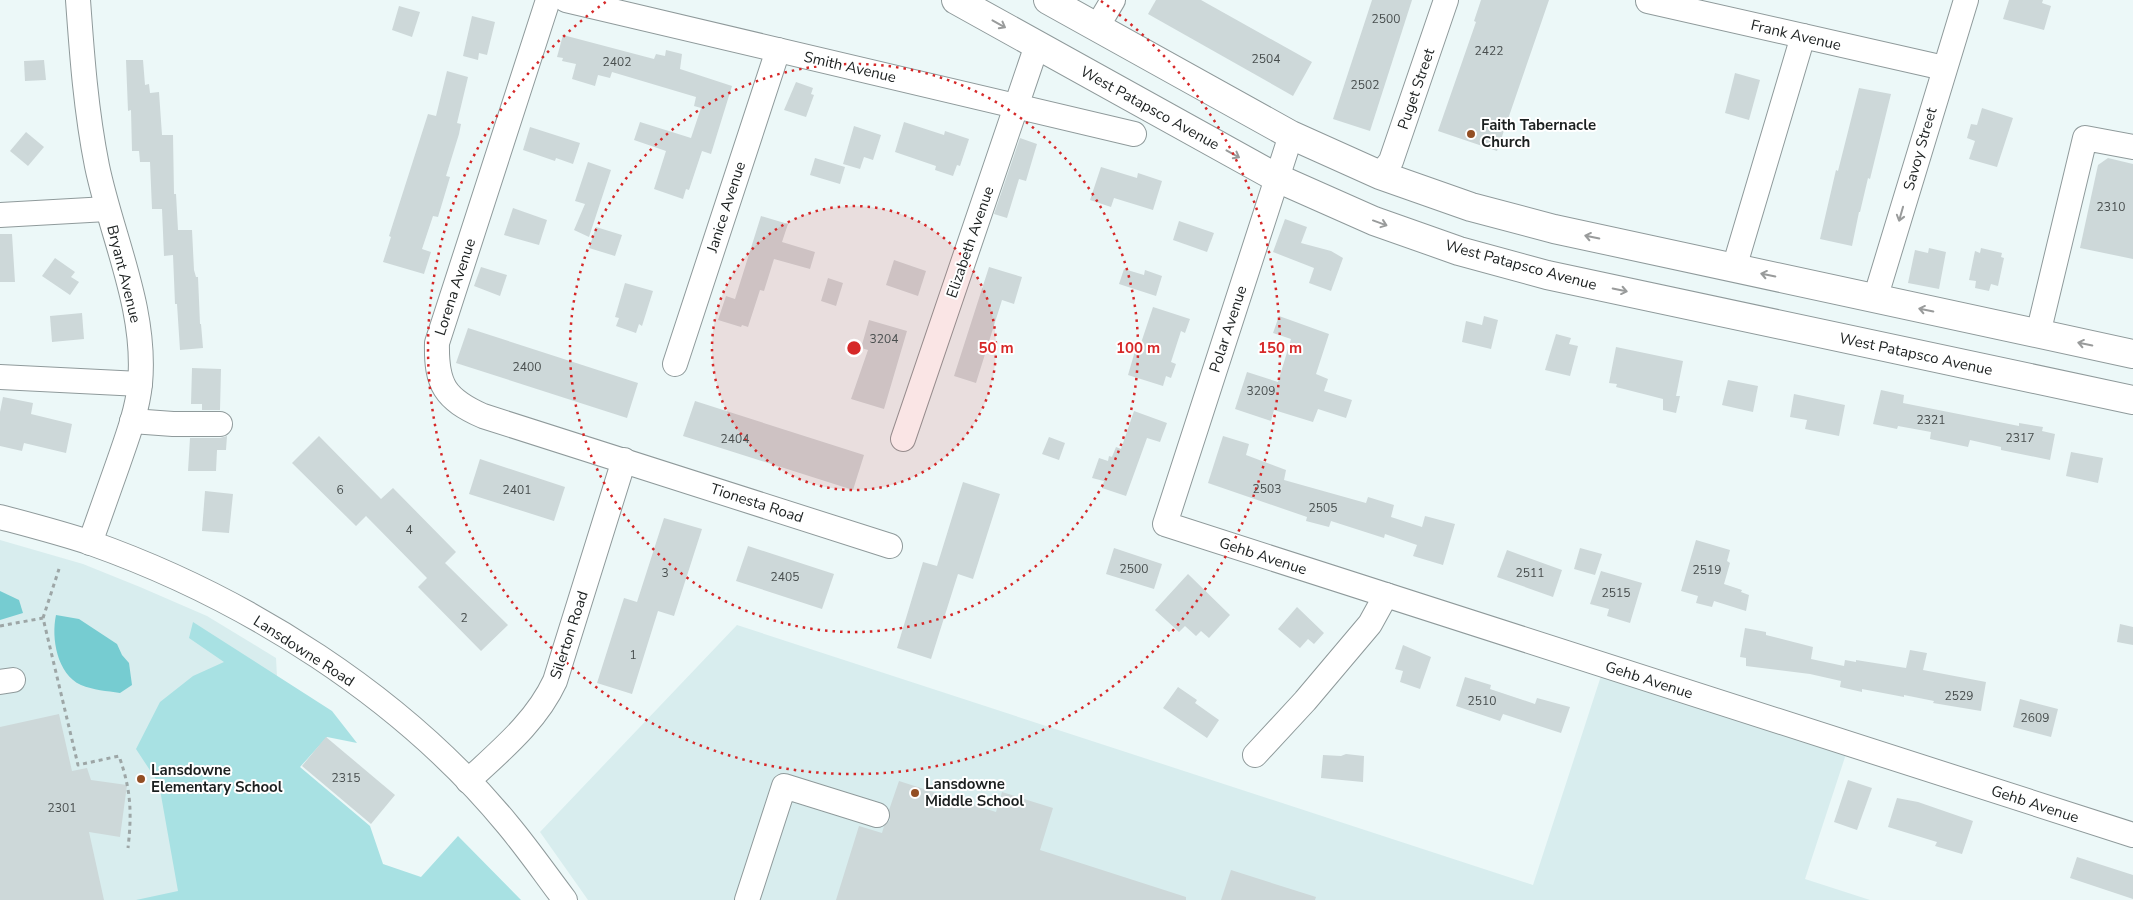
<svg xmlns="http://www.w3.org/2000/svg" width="2133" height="900" viewBox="0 0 2133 900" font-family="'Nunito Sans',sans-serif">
  <rect width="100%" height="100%" fill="#ecf8f8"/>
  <g fill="#d8edee">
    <path d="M0,540l83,24 57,23 67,29 69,42 13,242h-289z"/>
    <path d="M737,625l796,260 68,-209 245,78 -41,125 65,21h-1282l-48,-68z"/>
  </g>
  <path fill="#a8e1e3" d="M193,622l139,89 25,32 -30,-6 -27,30 70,59 13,38 38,13 37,-41 63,64h-385l42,-9 -19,-107 -23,-35 24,-47 33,-26 31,-14 -35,-24z"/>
  <g fill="#76ccd1">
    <path d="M0,591l19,9 4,13 -23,7z"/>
    <path d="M56,615l23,4 38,25 5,11 7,8 3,22 -12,8c-13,-2 -27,-3 -39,-8 -24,-11 -30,-47 -25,-70z"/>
  </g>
  <g fill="#cdd8d9">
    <path d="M1156,0h45l111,62 -19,34 -145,-82z"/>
    <path d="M1372,0h40l-42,131 -37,-12z"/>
    <path d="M1481,0h68l-52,151 -59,-20 38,-109 -2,-1z"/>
    <path d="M2009,0h34l-1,3 9,3 -7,24 -41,-11z"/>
    <path d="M399,6l21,6 -8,25 -20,-7z"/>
    <path d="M472,16l23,6 -8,33 -8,-2 -1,7 -15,-4z"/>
    <path d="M563,35l91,24 2,-5 9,2 1,-6 16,4 -2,15 52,17 -21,68 -9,-3 -13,39 -3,-1 -3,10 -29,-10 12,-38 -32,-11 6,-18 51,16 10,-30 -7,-2 2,-9 -84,-25 -2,6 -12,-3 -3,11 -23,-7 4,-15 -14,-3 1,-3 -6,-1z"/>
    <path d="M44,60l2,20 -21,1 -1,-20z"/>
    <path d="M126,60h17l2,25 4,-1 1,9 9,-1 3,43h11l1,59h2l2,36h14l2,40 2,7h2l2,47h1l2,24 -23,2 -3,-46h-2l-2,-49 -9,1 -2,-47h-10l-2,-47h-10l-1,-11h-7l-1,-41 -3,1z"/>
    <path d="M447,71l21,6 -11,46 4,1 -2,10 -13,42 4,1 -12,40 -5,-1 -11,33 9,3 -7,22 -41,-12 8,-25 -2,-1 39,-122 8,2z"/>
    <path d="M1735,73l25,7 -11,40 -24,-7z"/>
    <path d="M796,82l17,6 -2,6 3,1 -8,22 -22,-7z"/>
    <path d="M1859,88l32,6 -21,85 -2,-1 -8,34h-1l-7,34 -32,-7 16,-69 2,1z"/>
    <path d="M1982,108l31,10 -16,49 -28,-8 6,-18 -8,-3 4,-14 6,1z"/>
    <path d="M904,122l40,13 1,-4 24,8 -9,27 -3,-1 -4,11 -18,-6 1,-4 -41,-14z"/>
    <path d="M854,126l27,9 -8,25 -9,-3 -4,12 -17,-5z"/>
    <path d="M530,127l50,16 -7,21 -17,-6 -1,3 -32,-11z"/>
    <path d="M26,132l18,15 -16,19 -18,-15z"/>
    <path d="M1020,138l17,6 -11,37 -7,-2 -12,39 -13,-4z"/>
    <path d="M815,158l30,9 -5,17 -30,-9z"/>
    <path d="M2108,158l25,6v95l-53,-11 18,-83z"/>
    <path d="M588,162l23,8 -22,67 -15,-7 11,-26 -10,-3z"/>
    <path d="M1101,167l36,11 1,-5 24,8 -9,29 -39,-12 -3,9 -21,-7z"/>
    <path d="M513,208l34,12 -8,25 -35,-10z"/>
    <path d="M761,216l27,8 -6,18 33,10 -5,17 -36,-10 -10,32 -4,-1 -12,37 -6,-2 -1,2 -23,-7 8,-24 9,3z"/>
    <path d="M1285,219l22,8 -6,16 30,8 12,7 -12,33 -22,-8 5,-15 -41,-16z"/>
    <path d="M1179,221l35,12 -7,19 -34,-12z"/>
    <path d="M596,227l26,8 -7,21 -26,-8z"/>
    <path d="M0,234h12l3,48h-15z"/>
    <path d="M1929,248l17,4 -7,37 -31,-6 7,-33 13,3z"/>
    <path d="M1981,248l21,5 -1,4 3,1 -6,28 -7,-2 -2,7 -14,-3 1,-7 -7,-1 6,-29 5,2z"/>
    <path d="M55,258l20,14 -4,5 8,5 -9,13 -28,-19z"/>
    <path d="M894,260l32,11 -8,25 -32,-11z"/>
    <path d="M481,267l26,8 -7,21 -26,-10z"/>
    <path d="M989,267l33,10 -8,27 -12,-4 -26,83 -22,-7z"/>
    <path d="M1124,269l20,6 1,-5 17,6 -6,20 -37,-12z"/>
    <path d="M828,278l15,5 -7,23 -15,-5z"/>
    <path d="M625,283l28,8 -11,35 -3,-2 -3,9 -20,-7 3,-8 -4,-1z"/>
    <path d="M1153,307l37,12 -5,14 -4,-2 -10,31 5,2 -5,14 -5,-2 -3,10 -35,-11 7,-24 3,1z"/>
    <path d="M82,313l2,26 -32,3 -2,-26z"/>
    <path d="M1279,316l50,18 -13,40 12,5 -4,12 28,9 -6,18 -28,-9 -5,13 -39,-12 -3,11 -36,-12 12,-37 31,10 13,-43 -18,-6z"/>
    <path d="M1484,316l14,4 -7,29 -29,-7 4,-21 16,4z"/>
    <path d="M869,320l38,11 -23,78 -33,-10 17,-49 -7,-2z"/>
    <path d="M468,328l170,55 -11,35 -171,-55z"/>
    <path d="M1556,334l15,4 -2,6 9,2 -8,30 -25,-6z"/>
    <path d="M1616,347l67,14 -7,35h4l-4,17 -13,-3v-11l-43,-11 -4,-1 1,-3 -8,-1z"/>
    <path d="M192,368l29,1 -1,41h-18v-6h-11z"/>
    <path d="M1728,380l30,6 -5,26 -31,-7z"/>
    <path d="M1881,390l23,5 -1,8 116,23v-3l24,4 -1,4 13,3 -5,26 -49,-10v-3l-31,-7 -2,7 -38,-8 1,-7 -33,-6 -1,3 -24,-5z"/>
    <path d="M1794,394l51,11 -6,31 -34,-7 2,-9 -17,-3z"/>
    <path d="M3,397l30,6 -2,11 41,10 -6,29 -42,-10 -2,8 -22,-5v-34z"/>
    <path d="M695,401l169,54 -11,35 -170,-54z"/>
    <path d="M1134,411l33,12 -7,19 -13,-4 -21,58 -24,-8 2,-7 -12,-3 7,-20 9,3 1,-5 3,1 4,-10 5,2z"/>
    <path d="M227,436l-1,14h-9l-1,21h-28l2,-33h30z"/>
    <path d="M319,436l62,63 12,-11 63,64 -11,11 63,62 -27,26 -63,-64 9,-9 -61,-62 -10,10 -64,-63z"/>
    <path d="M1223,436l26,8 -3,11 40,15 -2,10 82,23 2,-6 26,8 -3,12 31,10 3,-11 30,8 -12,41 -30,-9 4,-11 -32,-11 -1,4 -53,-17 -2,6 -23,-6 1,-4 -99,-34z"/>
    <path d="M1049,437l16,6 -6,17 -17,-6z"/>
    <path d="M2071,452l32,6 -5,25 -32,-7z"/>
    <path d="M480,459l85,28 -11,34 -85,-27z"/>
    <path d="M963,482l37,12 -27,85 -15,-5 -27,85 -34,-11 26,-86 14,4z"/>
    <path d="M205,491l28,3 -4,39 -27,-2z"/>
    <path d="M664,518l38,11 -28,87 -16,-5 -26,83 -35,-11 27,-85 13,4z"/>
    <path d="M1696,540l34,10 -3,11 3,2 -6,21 18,6 -1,2 8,3 -3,16 -32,-10 -2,6 -16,-4 2,-7 -17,-5z"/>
    <path d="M748,546l86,28 -12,35 -86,-28z"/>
    <path d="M1114,548l48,16 -8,25 -48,-15z"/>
    <path d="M1580,548l22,6 -7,21 -21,-6z"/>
    <path d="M1507,550l55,20 -9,27 -56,-20z"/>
    <path d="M1601,571l41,12 -12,40 -23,-7 2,-7 -19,-5z"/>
    <path d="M1188,574l42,41 -21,23 -8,-7 -5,5 -11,-10 -6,6 -24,-22z"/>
    <path d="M1297,607l27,26 -10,11 -6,-5 -8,9 -22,-19z"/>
    <path d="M2120,624l13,3v18l-16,-3z"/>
    <path d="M1745,628l21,4v3l47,12 -2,12 33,7 1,-6 11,2v-2l50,8 4,-18 17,3 -4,17 63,12 -5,29 -48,-8 1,-2 -30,-6v2l-42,-8v3l-22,-5 1,-6 -31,-7 -64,-8v-8l-6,-1z"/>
    <path d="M1403,645l28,12 -11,32 -20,-7 3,-11 -8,-2z"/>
    <path d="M1465,677l26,8 -1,4 45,15 2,-6 33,9 -9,26 -58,-19 -3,7 -44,-15z"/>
    <path d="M1178,687l19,13 -2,3 24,17 -12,18 -44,-30z"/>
    <path d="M2020,699l38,10 -7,28 -38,-10z"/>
    <path d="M59,714l13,57 15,-3 4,12 36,5 -7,52 -31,-5 15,68h-104v-173z"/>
    <path d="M326,737l69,58 -24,29 -69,-58z"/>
    <path d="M1346,754l18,2 -1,26 -42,-4 2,-23 18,1z"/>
    <path d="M1848,780l24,8 -15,42 -23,-8z"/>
    <path d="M899,781l97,31 6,-20 51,16 -13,42 146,47v3h-350l23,-74 23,7 2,-7 6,-6 -1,-10z"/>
    <path d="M1897,798l21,4 55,19 -11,33 -27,-8 2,-4 -49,-15z"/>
    <path d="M2077,857l56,18v24l-63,-21z"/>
    <path d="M1231,870l85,27 -1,3h-94z"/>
  </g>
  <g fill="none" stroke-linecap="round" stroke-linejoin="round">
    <g stroke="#8f9a9b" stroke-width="26">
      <g id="minor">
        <path d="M78,0c4,56 8,111 19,166 15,72 50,143 43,218 -3,28 -13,54 -22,80 -9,26 -19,53 -28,79"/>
        <path d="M548,0l-111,343c-1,42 8,56 46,73l407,130"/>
        <path d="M566,0l568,134"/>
        <path d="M1648,1l296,67"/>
        <path d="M1097,27l16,-27"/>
        <path d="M1291,135l-126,389 968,311"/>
        <path d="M1380,175l11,-14 55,-161"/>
        <path d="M0,215l107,-6"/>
        <path d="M1734,268l69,-232"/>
        <path d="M1875,299l91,-299"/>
        <path d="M2038,334l47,-196 48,9"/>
        <path d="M675,364l103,-314"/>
        <path d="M0,377l140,7"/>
        <path d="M132,421l41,3h47"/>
        <path d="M903,439l134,-394"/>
        <path d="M0,517c30,8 61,16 91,26 155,55 311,153 417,282 20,24 38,50 57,75"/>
        <path d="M0,682l13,-2"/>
        <path d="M1255,755l50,-54 65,-77 16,-29"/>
        <path d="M468,781c32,-30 68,-59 87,-100l69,-221"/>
        <path d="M747,900l37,-114 93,29"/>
      </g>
    </g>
    <g stroke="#8f9a9b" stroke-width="30">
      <g id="major">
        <path d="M956,0l321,178 97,43 85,30 88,24 586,125"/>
        <path d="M1048,0l243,135 89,40 91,32 83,22 579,125"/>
      </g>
    </g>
    <g stroke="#9da6a6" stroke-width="3" stroke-dasharray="4 4" stroke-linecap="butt">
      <path d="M43,618l16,-49"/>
      <path d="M0,626l43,-8 35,147 41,-9c12,34 13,56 9,92"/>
    </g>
    <use href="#minor" stroke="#fff" stroke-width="24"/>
    <use href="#major" stroke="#fff" stroke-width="28"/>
  </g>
  <defs><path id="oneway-shaft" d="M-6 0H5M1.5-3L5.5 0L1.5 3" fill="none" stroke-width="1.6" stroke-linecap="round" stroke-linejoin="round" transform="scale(1.25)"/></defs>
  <g stroke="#999b9b">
    <use href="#oneway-shaft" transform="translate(999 24) rotate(29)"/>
    <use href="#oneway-shaft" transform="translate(1233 154) rotate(29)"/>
    <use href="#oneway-shaft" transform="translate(1901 214) rotate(106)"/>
    <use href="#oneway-shaft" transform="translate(1380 223) rotate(20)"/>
    <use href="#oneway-shaft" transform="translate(1592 237) rotate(-168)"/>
    <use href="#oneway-shaft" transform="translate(1768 275) rotate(-168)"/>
    <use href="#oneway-shaft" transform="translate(1620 290) rotate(12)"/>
    <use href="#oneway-shaft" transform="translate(1926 310) rotate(-168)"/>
    <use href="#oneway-shaft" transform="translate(2085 344) rotate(-168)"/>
  </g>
  <circle cx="854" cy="348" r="142" fill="#d62828" fill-opacity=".12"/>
  <g fill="none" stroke="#d62828" stroke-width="2.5" stroke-dasharray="2.5 5">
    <circle cx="854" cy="348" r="142"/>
    <circle cx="854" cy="348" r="284"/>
    <path d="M1101 1A426 426 0 1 1 607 1"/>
  </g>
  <g fill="#934e23" stroke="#fff" stroke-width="2">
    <circle cx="1471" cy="134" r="5"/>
    <circle cx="141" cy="779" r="5"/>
    <circle cx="915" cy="793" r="5"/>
  </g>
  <g text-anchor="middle" stroke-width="4" stroke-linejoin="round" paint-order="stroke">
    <g font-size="12" fill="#484e4e">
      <text x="1386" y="23">2500</text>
      <text x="1489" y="55">2422</text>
      <text x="1266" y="63">2504</text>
      <text x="617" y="66">2402</text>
      <text x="1365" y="89">2502</text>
      <text x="2111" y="211">2310</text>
      <text x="884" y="343">3204</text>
      <text x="527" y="371">2400</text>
      <text x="1261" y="395">3209</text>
      <text x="1931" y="424">2321</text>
      <text x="2020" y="442">2317</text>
      <text x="735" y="443">2404</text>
      <text x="1267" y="493">2503</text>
      <text x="340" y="494">6</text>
      <text x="517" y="494">2401</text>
      <text x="1323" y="512">2505</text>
      <text x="409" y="534">4</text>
      <text x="1134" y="573">2500</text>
      <text x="1707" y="574">2519</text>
      <text x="665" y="577">3</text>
      <text x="1530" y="577">2511</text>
      <text x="785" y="581">2405</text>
      <text x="1616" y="597">2515</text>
      <text x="464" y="622">2</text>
      <text x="633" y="659">1</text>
      <text x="1959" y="700">2529</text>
      <text x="1482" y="705">2510</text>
      <text x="2035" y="722">2609</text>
      <text x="346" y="782">2315</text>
      <text x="62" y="812">2301</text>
    </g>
    <g font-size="15" fill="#1c2020" stroke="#fff">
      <text transform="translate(1796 35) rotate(13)" y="5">Frank Avenue</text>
      <text transform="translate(850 67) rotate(13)" y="5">Smith Avenue</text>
      <text transform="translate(1416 89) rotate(-71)" y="5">Puget Street</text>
      <text transform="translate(1150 108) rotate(29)" y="5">West Patapsco Avenue</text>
      <text transform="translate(1920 149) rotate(-74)" y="5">Savoy Street</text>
      <text transform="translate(726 207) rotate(-72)" y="5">Janice Avenue</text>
      <text transform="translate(970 242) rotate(-71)" y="5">Elizabeth Avenue</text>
      <text transform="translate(1521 265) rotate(15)" y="5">West Patapsco Avenue</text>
      <text transform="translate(124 274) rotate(76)" y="5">Bryant Avenue</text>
      <text transform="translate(455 287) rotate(-72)" y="5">Lorena Avenue</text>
      <text transform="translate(1228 329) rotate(-72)" y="5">Polar Avenue</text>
      <text transform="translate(1916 354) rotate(12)" y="5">West Patapsco Avenue</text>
      <text transform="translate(757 503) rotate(18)" y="5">Tionesta Road</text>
      <text transform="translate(1263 556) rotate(18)" y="5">Gehb Avenue</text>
      <text transform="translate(569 635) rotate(-72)" y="5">Silerton Road</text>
      <text transform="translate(304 651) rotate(33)" y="5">Lansdowne Road</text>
      <text transform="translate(1649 680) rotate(18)" y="5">Gehb Avenue</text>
      <text transform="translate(2035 804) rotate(18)" y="5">Gehb Avenue</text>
    </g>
    <g font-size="15" font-weight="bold" fill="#1c2020" stroke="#fff" text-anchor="start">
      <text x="1481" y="130">Faith Tabernacle<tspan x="1481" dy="17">Church</tspan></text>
      <text x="151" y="775">Lansdowne<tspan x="151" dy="17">Elementary School</tspan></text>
      <text x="925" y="789">Lansdowne<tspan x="925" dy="17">Middle School</tspan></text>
    </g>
  </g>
  <circle cx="854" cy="348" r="8" fill="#d62828" stroke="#fff" stroke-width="2.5"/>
  <g font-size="15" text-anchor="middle" font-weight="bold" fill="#d62828" stroke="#fff" stroke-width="4" stroke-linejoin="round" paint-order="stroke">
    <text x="996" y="353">50 m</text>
    <text x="1138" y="353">100 m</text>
    <text x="1280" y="353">150 m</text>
  </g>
</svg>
